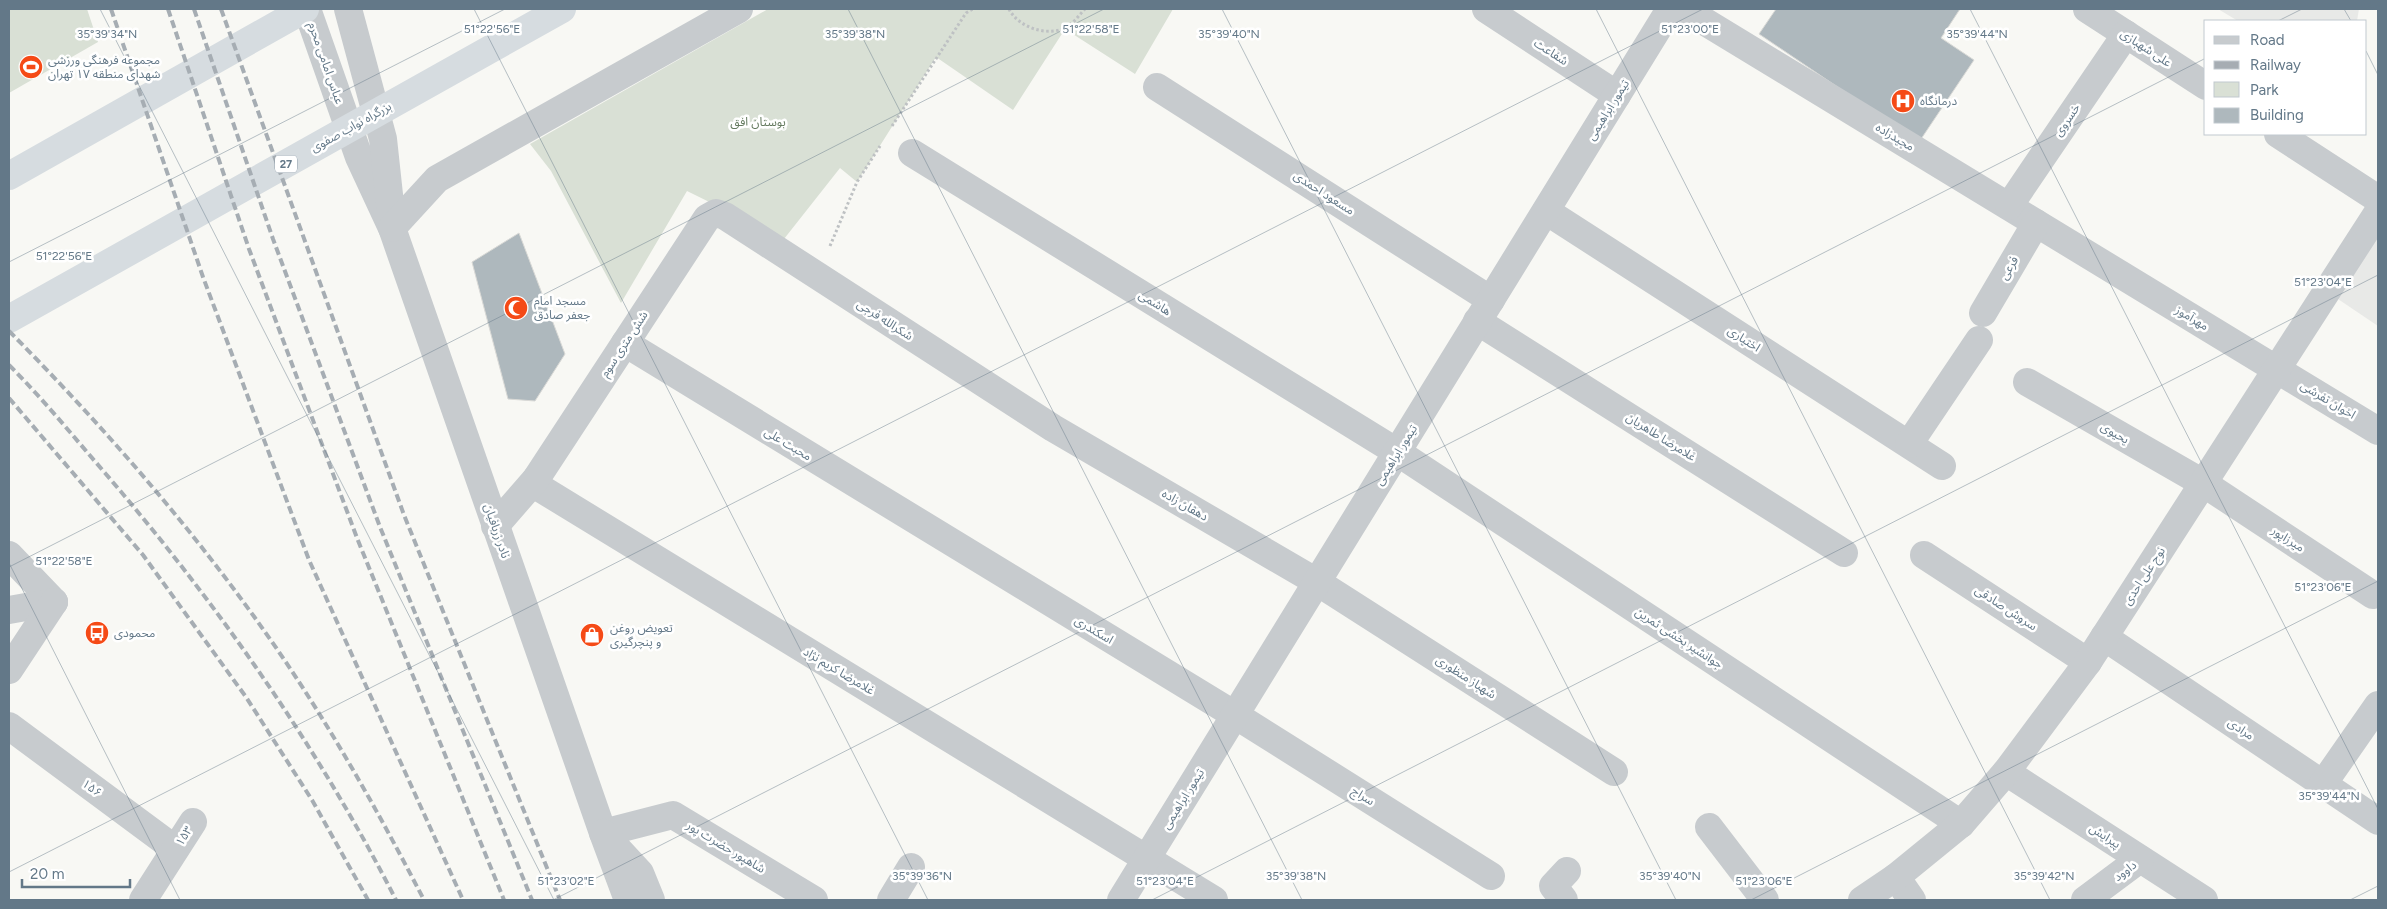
<svg xmlns="http://www.w3.org/2000/svg" width="2387" height="909" viewBox="0 0 2387 909" font-family="Figtree,'Noto Sans Arabic',sans-serif">
  <rect width="100%" height="100%" fill="#f8f8f4"/>
  <g fill="#e8e9e7">
    <path d="M2218,9h141l-2,12h-119z"/>
    <path d="M2378,227v99l-43,-29z"/>
  </g>
  <g fill="#d9e0d5">
    <path d="M9,9h78l11,33 -89,51z"/>
    <path d="M768,9h405l-38,65 -70,-45 -52,81 -77,-53 -79,125 -17,-14 -56,71 -97,-48 -66,112 -70,-132 -21,-27z"/>
  </g>
  <g fill="#aeb8bd" stroke="#d9d9d6">
    <path d="M1776,9h184l-19,29 33,22 -55,82 -160,-108z"/>
    <path d="M519,233l46,121 -30,47 -27,-2 -36,-137z"/>
  </g>
  <g fill="none" stroke-linecap="round" stroke-linejoin="round">
    <g stroke="#bec1c3" stroke-width="3" stroke-dasharray="2.5 2.5" stroke-linecap="butt">
      <path d="M1009,9c10,20 44,30 62,15 5,-4 9,-10 14,-15"/>
      <path d="M892,126l74,-113 7,-4"/>
      <path d="M830,246l27,-64 23,-36"/>
    </g>
    <g stroke="#c7cbce" stroke-width="28">
      <path d="M307,9l52,148 33,71 211,605 70,-18 141,85"/>
      <path d="M348,9l35,130 7,65"/>
      <path d="M1486,9l131,86"/>
      <path d="M1684,9l694,422"/>
      <path d="M2087,9l119,77"/>
      <path d="M1157,87l334,213"/>
      <path d="M2278,134l100,65"/>
      <path d="M912,153l485,299 564,372"/>
      <path d="M2009,206l117,-172"/>
      <path d="M1546,211l396,255"/>
      <path d="M392,228l45,-49 302,-170"/>
      <path d="M1983,313l53,-90"/>
      <path d="M1477,321l367,232"/>
      <path d="M625,343l610,372 256,161"/>
      <path d="M2027,382l176,101 170,112"/>
      <path d="M1909,444l70,-104"/>
      <path d="M536,479l4,9 674,412"/>
      <path d="M495,526l41,-47 171,-261 9,-5 9,3 328,212 264,154 297,190"/>
      <path d="M9,555l45,47"/>
      <path d="M1924,555l164,107"/>
      <path d="M9,610l45,-8"/>
      <path d="M2104,637l274,184"/>
      <path d="M9,670l45,-68"/>
      <path d="M9,726l166,123"/>
      <path d="M2006,772l198,128"/>
      <path d="M2323,784l55,-79"/>
      <path d="M1709,827l56,73"/>
      <path d="M1896,877l16,23"/>
      <path d="M143,900l50,-78"/>
      <path d="M628,900l-25,-67 37,40 11,27"/>
      <path d="M891,900l20,-33"/>
      <path d="M1121,900l549,-891"/>
      <path d="M1564,900l-11,-14 14,-15"/>
      <path d="M1862,900l34,-23 65,-53 45,-52 82,-110 290,-450"/>
      <path d="M2085,900l55,-41"/>
    </g>
    <g stroke="#d6dce0" stroke-width="28">
      <path d="M9,176l296,-167"/>
      <path d="M9,319l553,-310"/>
    </g>
    <g stroke="#a6adb3" stroke-width="4" stroke-dasharray="8 4" stroke-linecap="butt">
      <path d="M111,9l92,268 106,283 154,340"/>
      <path d="M168,9l81,240 108,289 147,362"/>
      <path d="M194,9l79,230 107,288 152,373"/>
      <path d="M221,9l183,506 156,385"/>
      <path d="M9,331c98,99 191,206 270,321 54,79 101,163 145,248"/>
      <path d="M9,365c34,34 64,71 96,108 112,130 213,274 291,427"/>
      <path d="M9,398l134,157 103,142 66,103 56,100"/>
    </g>
  </g>
  <path fill="none" stroke="#637888" stroke-width="1" stroke-opacity="0.45" d="M100,9l454,891M474,9l454,891M848,9l454,891M1222,9l454,891M1596,9l454,891M1970,9l408,800M2344,9l7,12M2278,21l24,-12M2366,51l12,24M9,262l496,-253M9,563l171,337M9,567l1095,-558M9,872l1694,-863M553,900l1653,-842M1152,900l1226,-625M1751,900l627,-319M2350,900l28,-14"/>
  <defs>
    <g id="stadium-disc" transform="scale(1.25)"><circle r="9.5" fill="#f54a16" stroke="#fff"/><path d="M0-5a6.5 5 0 1 0 0 10a6.5 5 0 1 0 0-10ZM-3.5-1.8h7v3.6h-7Z" fill="#fff"/></g>
    <g id="hospital-disc" transform="scale(1.25)"><circle r="9.5" fill="#f54a16" stroke="#fff"/><path d="M-5-5h3v3.5h4V-5h3V5h-3V1.5h-4V5h-3Z" fill="#fff"/></g>
    <g id="mosque-disc" transform="scale(1.25)"><circle r="9.5" fill="#f54a16" stroke="#fff"/><path d="M3.5-4.9A6 6 0 1 0 3.5 4.9A5 5 0 1 1 3.5-4.9Z" fill="#fff"/></g>
    <g id="bus-disc" transform="scale(1.25)"><circle r="9.5" fill="#f54a16" stroke="#fff"/><path d="M-5-6H5V4H4V6H2V4H-2V6H-4V4H-5ZM-3.5-4V0h7V-4ZM-3.5 1.2v1.5H-2V1.2ZM2 1.2v1.5H3.5V1.2Z" fill="#fff"/></g>
    <g id="shop-disc" transform="scale(1.25)"><circle r="9.5" fill="#f54a16" stroke="#fff"/><path d="M-5-2.5h2.3a2.7 3.5 0 0 1 5.4 0H5L5.5 6h-11ZM-1.5-2.5h3a1.5 2.3 0 0 0-3 0Z" fill="#fff"/></g>
  </defs>
  <g fill-rule="evenodd">
    <use href="#stadium-disc" x="31" y="67"/>
    <use href="#hospital-disc" x="1903" y="101"/>
    <use href="#mosque-disc" x="516" y="308"/>
    <use href="#bus-disc" x="97" y="633"/>
    <use href="#shop-disc" x="592" y="635"/>
  </g>
  <g text-anchor="middle" stroke-width="5" stroke-linejoin="round" paint-order="stroke">
    <rect fill="#fff" stroke="#92a0ac" stroke-width="1" x="275" y="155.5" width="22" height="17" rx="4"/>
    <g font-size="11" font-weight="bold" fill="#637888">
      <text x="286" y="168">27</text>
    </g>
    <g font-size="12" fill="#637888" stroke="#fff">
      <text transform="translate(2146 48) rotate(33)" y="4">علی شهبازی</text>
      <text transform="translate(1551 52) rotate(33)" y="4">شفاعت</text>
      <text transform="translate(326 63) rotate(71)" y="4">عباس امامی محرم</text>
      <text transform="translate(1608 110) rotate(-58)" y="4">تیمور ابراهیمی</text>
      <text transform="translate(2067 120) rotate(-56)" y="4">خسروی</text>
      <text transform="translate(351 127) rotate(-29)" y="4">بزرگراه نواب صفوی</text>
      <text transform="translate(1895 137) rotate(31)" y="4">مجیدزاده</text>
      <text transform="translate(1324 193) rotate(33)" y="4">مسعود احمدی</text>
      <text transform="translate(2009 268) rotate(-59)" y="4">فرعی</text>
      <text transform="translate(1155 303) rotate(32)" y="4">هاشمی</text>
      <text transform="translate(2192 318) rotate(31)" y="4">مهرآموز</text>
      <text transform="translate(885 320) rotate(33)" y="4">شکرالله فرجی</text>
      <text transform="translate(1744 339) rotate(33)" y="4">اختیاری</text>
      <text transform="translate(624 344) rotate(-57)" y="4">شش متری سوم</text>
      <text transform="translate(2328 400) rotate(31)" y="4">اخوان تفرشی</text>
      <text transform="translate(2115 433) rotate(30)" y="4">یحیوی</text>
      <text transform="translate(1661 437) rotate(32)" y="4">غلامرضا طاهریان</text>
      <text transform="translate(788 444) rotate(31)" y="4">محبت علی</text>
      <text transform="translate(1396 455) rotate(-58)" y="4">تیمور ابراهیمی</text>
      <text transform="translate(1185 505) rotate(30)" y="4">دهقان زاده</text>
      <text transform="translate(497 531) rotate(71)" y="4">نادر زربافیان</text>
      <text transform="translate(2288 539) rotate(33)" y="4">میرزاپور</text>
      <text transform="translate(2144 576) rotate(-57)" y="4">نوح علی احدی</text>
      <text transform="translate(2006 608) rotate(33)" y="4">سروش صادقی</text>
      <text transform="translate(1094 630) rotate(31)" y="4">اسکندری</text>
      <text transform="translate(1679 638) rotate(33)" y="4">جوانشیر بخشی ثمرین</text>
      <text transform="translate(839 671) rotate(31)" y="4">غلامرضا کریم نژاد</text>
      <text transform="translate(1466 677) rotate(33)" y="4">شهباز منظوری</text>
      <text transform="translate(2241 729) rotate(34)" y="4">مرادی</text>
      <text transform="translate(92 788) rotate(36)" y="4">۱۵۶</text>
      <text transform="translate(1363 796) rotate(32)" y="4">سراج</text>
      <text transform="translate(1183 799) rotate(-58)" y="4">تیمور ابراهیمی</text>
      <text transform="translate(184 836) rotate(-58)" y="4">۱۵۳</text>
      <text transform="translate(2105 836) rotate(33)" y="4">پیرایش</text>
      <text transform="translate(726 847) rotate(31)" y="4">شاهپور حضرت پور</text>
      <text transform="translate(2125 871) rotate(-37)" y="4">داوود</text>
    </g>
    <g font-size="12" fill="#637888" stroke="#fff" text-anchor="start">
      <text x="48" y="64">مجموعه فرهنگی ورزشی<tspan x="48" dy="14">شهدای منطقه ۱۷ تهران</tspan></text>
      <text x="1920" y="105">درمانگاه</text>
      <text x="534" y="305">مسجد امام<tspan x="534" dy="14">جعفر صادق</tspan></text>
      <text x="610" y="632">تعویض روغن<tspan x="610" dy="14">و پنچرگیری</tspan></text>
      <text x="114" y="637">محمودی</text>
    </g>
    <g font-size="12" fill="#647a5f" stroke="#fff">
      <text x="758" y="126">بوستان افق</text>
    </g>
  </g>
  <g font-size="12" text-anchor="middle" fill="#637888" stroke="#fff" stroke-width="5" stroke-linejoin="round" paint-order="stroke">
    <text x="492" y="33">51°22'56"E</text>
    <text x="1091" y="33">51°22'58"E</text>
    <text x="1690" y="33">51°23'00"E</text>
    <text x="107" y="38">35°39'34"N</text>
    <text x="855" y="38">35°39'38"N</text>
    <text x="1229" y="38">35°39'40"N</text>
    <text x="1977" y="38">35°39'44"N</text>
    <text x="64" y="260">51°22'56"E</text>
    <text x="2323" y="286">51°23'04"E</text>
    <text x="64" y="565">51°22'58"E</text>
    <text x="2323" y="591">51°23'06"E</text>
    <text x="2329" y="800">35°39'44"N</text>
    <text x="922" y="880">35°39'36"N</text>
    <text x="1296" y="880">35°39'38"N</text>
    <text x="1670" y="880">35°39'40"N</text>
    <text x="2044" y="880">35°39'42"N</text>
    <text x="566" y="885">51°23'02"E</text>
    <text x="1165" y="885">51°23'04"E</text>
    <text x="1764" y="885">51°23'06"E</text>
  </g>
  <rect width="2387" height="909" fill="none" stroke="#637888" stroke-width="20"/>
  <rect x="2204" y="20" width="162" height="115" fill="#ffffff" stroke="#c1c9cf"/>
  <rect x="2214" y="36" width="25" height="8" fill="#c7cbce" stroke="#c1c9cf"/>
  <text x="2250" y="45" font-size="15" fill="#637888">Road</text>
  <rect x="2214" y="61" width="25" height="8" fill="#a6adb3" stroke="#c1c9cf"/>
  <text x="2250" y="70" font-size="15" fill="#637888">Railway</text>
  <rect x="2214" y="82" width="25" height="15" fill="#d9e0d5" stroke="#c1c9cf"/>
  <text x="2250" y="95" font-size="15" fill="#637888">Park</text>
  <rect x="2214" y="108" width="25" height="15" fill="#aeb8bd" stroke="#c1c9cf"/>
  <text x="2250" y="120" font-size="15" fill="#637888">Building</text>
  <path d="M22 879v8h108v-8" fill="none" stroke="#637888" stroke-width="2.5"/>
  <text x="30" y="879" font-size="15" fill="#637888" stroke="#ffffff" stroke-width="4" paint-order="stroke">20 m</text>
</svg>
